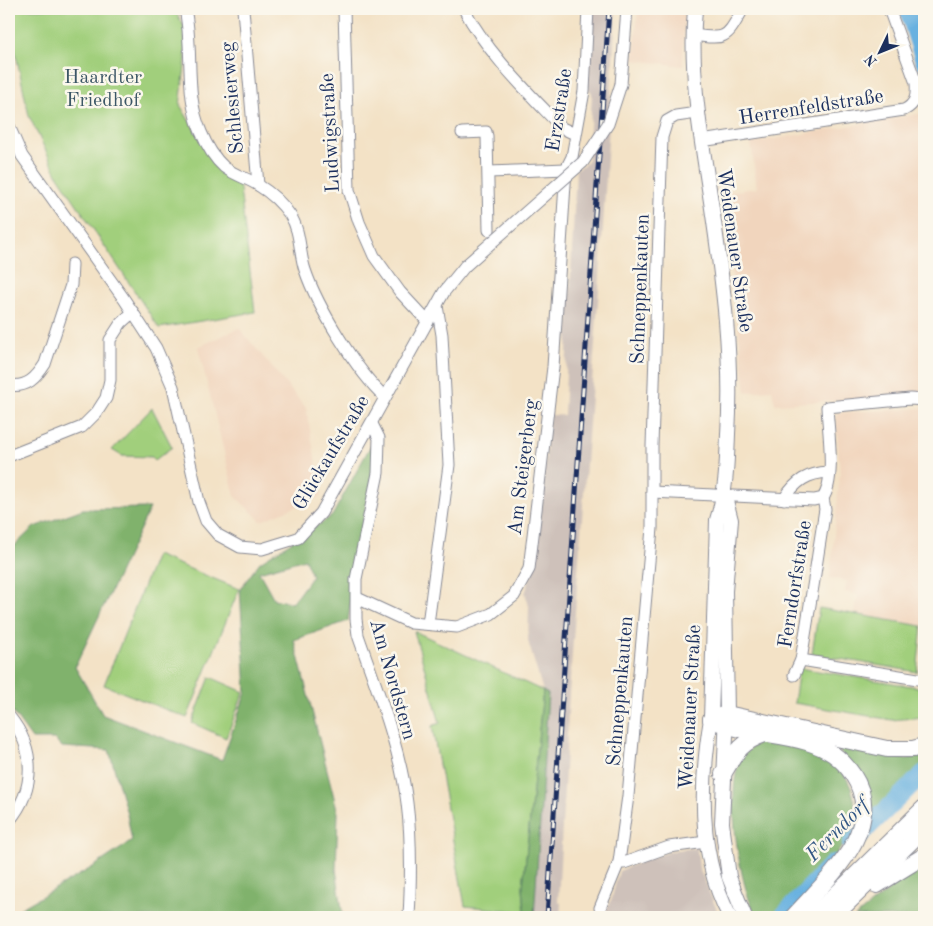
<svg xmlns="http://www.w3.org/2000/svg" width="933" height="926" viewBox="0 0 933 926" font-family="'Old Standard TT',serif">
  <rect width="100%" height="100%" fill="#fbf7ec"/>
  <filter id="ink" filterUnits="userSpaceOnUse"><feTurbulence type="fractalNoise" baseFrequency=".02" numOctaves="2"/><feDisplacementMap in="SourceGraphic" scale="10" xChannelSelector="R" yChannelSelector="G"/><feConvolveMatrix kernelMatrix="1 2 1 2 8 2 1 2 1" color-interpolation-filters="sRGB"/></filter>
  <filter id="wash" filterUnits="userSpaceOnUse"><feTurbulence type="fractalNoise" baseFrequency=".0096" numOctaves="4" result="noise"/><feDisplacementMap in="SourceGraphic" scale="20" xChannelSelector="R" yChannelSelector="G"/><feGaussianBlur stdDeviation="1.12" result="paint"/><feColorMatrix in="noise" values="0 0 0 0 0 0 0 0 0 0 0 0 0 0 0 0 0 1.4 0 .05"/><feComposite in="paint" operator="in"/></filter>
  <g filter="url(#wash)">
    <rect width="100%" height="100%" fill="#f3e2c6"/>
    <g fill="#f1d5bd">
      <path d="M638,9h46l-1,57 -49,-6z"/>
      <path d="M924,113v283l-149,8 -3,-14 -26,2 -24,-199 35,-5 -6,-45z"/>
      <path d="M239,328l67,80 16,88 -61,25 -26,-25 -37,-149z"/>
      <path d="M924,408v225l-70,-12 4,-26 -13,-3 2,-11 -17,-3 10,-105 -4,-60z"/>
    </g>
    <g fill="#cec1ba">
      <path d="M592,9h24l-16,266 -31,419 -11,208 3,1 -1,14h-26l14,-223 -5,-3 -15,-50 1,-35 -4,-13 10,-26 15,-152h14l12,-245 12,-8 4,-69 -5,-6z"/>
      <path d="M697,848l2,20 21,49h-118l9,-16 8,-30 29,-12 28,-9z"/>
    </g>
    <g fill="#a1cf7c" stroke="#5e7f6d">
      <path d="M15,9h159l10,17 2,33 -6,46 29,49 30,27 16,131 -96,16 -101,-152 -29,-60 -17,-80z"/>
      <path d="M152,408l20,39 -17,13 -3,-3 -30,-1 -10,-6z"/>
      <path d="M156,555l83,34 -52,129 -83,-33z"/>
      <path d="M819,608l103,18 -5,46 -105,-18z"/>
      <path d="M414,631l129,60 -20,196 2,25 -60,-6 -33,-180 8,-3z"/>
      <path d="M799,668l125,20v29l-32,3 -98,-17z"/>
      <path d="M210,677l34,15 -18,46 -34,-15z"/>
    </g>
    <g fill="#80b26c" stroke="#4e7065" fill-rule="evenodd">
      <path d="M371,445l4,19 -15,71 -12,86 -54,19 44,173 -2,56 7,48h-334v-2l84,-48 39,-26 -5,-27 -18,-64 -47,-3 -8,-8h-22l-23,-32v-156l25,-24 49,-18 67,-1 -75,159 28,48 119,45 24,-68 -6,-103 20,-27 72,-46zM305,559l7,17 -20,27 -18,-4 -15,-27z"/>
      <path d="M543,691l5,3 -14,223h-30l1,-6 20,1 -2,-25z"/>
      <path d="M759,741c38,3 84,11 94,54 3,11 3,23 -2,34 -15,34 -46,61 -71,88h-23c-18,-29 -32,-125 -17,-157 3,-7 13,-13 19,-19z"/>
      <path d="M839,746l66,13 19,-3v12l-53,50c1,-33 -15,-44 -33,-69z"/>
      <path d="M924,866v51h-69l45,-36z"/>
    </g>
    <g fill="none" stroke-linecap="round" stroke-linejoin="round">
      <g stroke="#68b1e0" stroke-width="18">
        <path d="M908,9l16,52"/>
        <path d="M851,844l73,-71"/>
        <path d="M782,917l51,-54"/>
      </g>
    </g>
  </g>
  <g filter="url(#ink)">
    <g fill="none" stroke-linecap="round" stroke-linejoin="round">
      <g stroke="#878892" stroke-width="13">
        <g id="minor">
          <path d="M185,9c9,40 -1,85 16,123 5,12 13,26 23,35 10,8 23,11 34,18 13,8 24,18 32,30 11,16 9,38 15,55 12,36 52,102 80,127"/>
          <path d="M243,9l15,176"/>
          <path d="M344,9l5,181 10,32 15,34 26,36 28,30"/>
          <path d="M464,9c24,45 63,82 98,119l13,6"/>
          <path d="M693,35c35,5 33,3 50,-26"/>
          <path d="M621,84l6,-75"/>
          <path d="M9,126l13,30 102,143 32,49 17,39 26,115 7,19 12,14 22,12 22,2 36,-11 23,-25 123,-221 21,-26"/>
          <path d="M462,133l24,-1 1,4 2,94"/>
          <path d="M701,141l203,-31c12,-6 13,-14 12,-27l-27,-74"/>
          <path d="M489,172l77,-3"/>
          <path d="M9,385c18,3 27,-7 36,-21l26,-79 1,-21"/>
          <path d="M372,424l7,14 -1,35 -22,106v40l2,16c19,55 42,111 49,168 5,39 4,76 2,114"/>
          <path d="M9,456l73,-29 15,-15 9,-14 4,-18v-40l11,-17 12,-11"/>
          <path d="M652,492l162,8 9,-2c13,-19 5,-68 4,-91l83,-8 14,1"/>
          <path d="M784,499c12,-18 23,-26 45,-27"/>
          <path d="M357,598l54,25 46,4 34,-13 23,-18 15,-27 24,-202 13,-198 6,-12 12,-66 4,-82"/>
          <path d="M428,624l21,-159 -7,-130 -5,-29"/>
          <path d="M801,660l123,20"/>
          <path d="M794,675l7,-15 13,-80 11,-71 -2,-11"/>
          <path d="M9,716c27,33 27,73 0,105"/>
          <path d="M619,862l5,1 45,-16 37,-5"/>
          <path d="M600,908l19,-46 9,-66 24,-268v-82l10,-309 5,-16 9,-5 21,-3"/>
        </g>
      </g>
      <g stroke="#878892" stroke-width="16">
        <g id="major">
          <path d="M695,9c-6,67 7,133 17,199 11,75 21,150 16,226 -1,30 -2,58 -11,86l-6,199c-11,65 -13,139 19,198"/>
          <path d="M725,497l6,23 -6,71 2,123 -5,109 7,54 16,40"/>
        </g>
      </g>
      <g stroke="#878892" stroke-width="18">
        <g id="highway">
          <path d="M711,719c30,15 64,13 96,23 20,6 34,15 46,33 35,53 -27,105 -60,142"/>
          <path d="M711,719l16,-5 160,35h26l11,-3"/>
          <path d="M723,774c13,-22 18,-32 42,-40"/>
          <path d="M877,885l47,-29"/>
          <path d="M813,917l111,-109"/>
          <path d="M833,917l91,-88"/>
        </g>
      </g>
      <use href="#minor" stroke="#fff" stroke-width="11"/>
      <use href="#major" stroke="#fff" stroke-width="14"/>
      <use href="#highway" stroke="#fff" stroke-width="16"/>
      <g stroke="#1b2f5e" stroke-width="5">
        <path id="rail" d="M547,917l62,-908"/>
      </g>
      <use href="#rail" stroke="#fbf7ec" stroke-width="3" stroke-dasharray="9" stroke-linecap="butt"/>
      <g stroke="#878892" stroke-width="13" stroke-linecap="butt">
        <path id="minor-bridge" d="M465,266l118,-104 25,-38 13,-40"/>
      </g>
      <use href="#minor-bridge" stroke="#fff" stroke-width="11"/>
    </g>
  </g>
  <g text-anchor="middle" stroke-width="5" stroke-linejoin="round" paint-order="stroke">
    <g font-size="20" fill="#3c5766" stroke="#fbf7ec">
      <text x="103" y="83">Haardter<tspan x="103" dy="23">Friedhof</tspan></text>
    </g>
    <g font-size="20" fill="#1b2f5e" stroke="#fbf7ec">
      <text transform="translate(231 98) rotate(-95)" y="7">Schlesierweg</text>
      <text transform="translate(811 106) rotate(-9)" y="7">Herrenfeldstraße</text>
      <text transform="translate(558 110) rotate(-81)" y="7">Erzstraße</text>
      <text transform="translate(329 133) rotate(-93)" y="7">Ludwigstraße</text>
      <text transform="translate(736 250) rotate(82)" y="7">Weidenauer Straße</text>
      <text transform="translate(639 289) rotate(-88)" y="7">Schneppenkauten</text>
      <text transform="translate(330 452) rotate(-59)" y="7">Glückaufstraße</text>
      <text transform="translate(522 467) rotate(-83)" y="7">Am Steigerberg</text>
      <text transform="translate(794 584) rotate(-81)" y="7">Ferndorfstraße</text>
      <text transform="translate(394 679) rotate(74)" y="7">Am Nordstern</text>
      <text transform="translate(619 691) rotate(-85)" y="7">Schneppenkauten</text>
      <text transform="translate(689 707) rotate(-87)" y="7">Weidenauer Straße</text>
    </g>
    <g font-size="21" font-style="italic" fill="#325685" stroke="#fbf7ec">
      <text transform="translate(837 829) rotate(-45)" y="7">Ferndorf</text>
    </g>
  </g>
  <rect width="933" height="926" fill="none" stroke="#fbf7ec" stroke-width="30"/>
  <g transform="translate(880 52) rotate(227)" stroke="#fbf7ec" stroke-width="4" paint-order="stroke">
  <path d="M0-4L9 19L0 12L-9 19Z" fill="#1b2f5e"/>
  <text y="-8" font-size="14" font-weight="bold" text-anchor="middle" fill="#1b2f5e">N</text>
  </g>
</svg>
